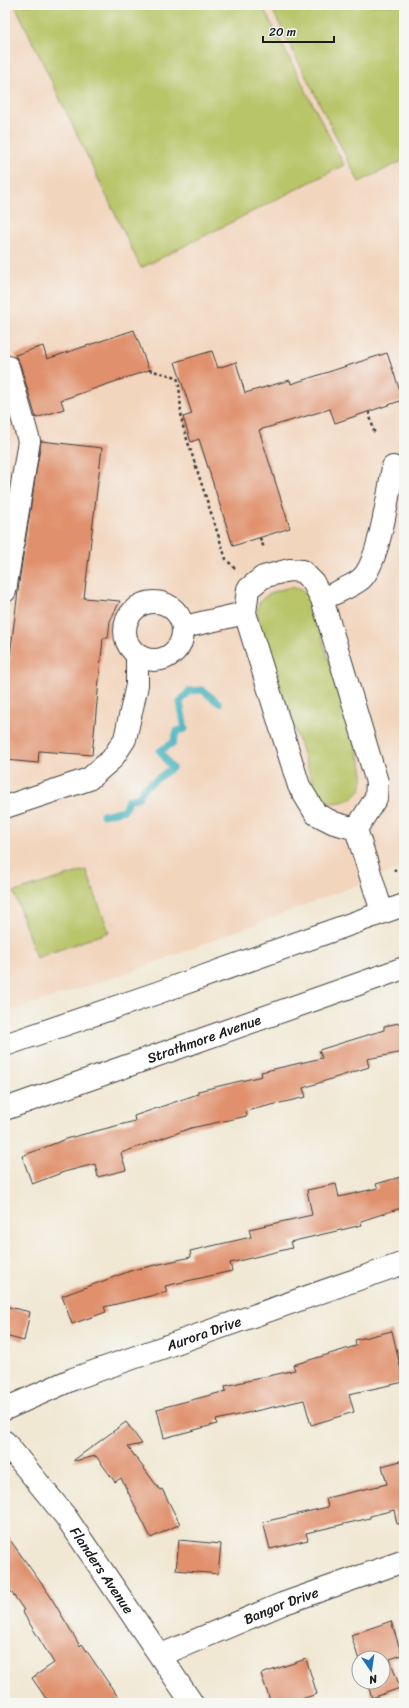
<svg xmlns="http://www.w3.org/2000/svg" width="409" height="1708" viewBox="0 0 409 1708" font-family="Sriracha,sans-serif">
  <rect width="100%" height="100%" fill="#f6f6f2"/>
  <filter id="ink" filterUnits="userSpaceOnUse"><feTurbulence type="fractalNoise" baseFrequency=".025" numOctaves="2"/><feDisplacementMap in="SourceGraphic" scale="8" xChannelSelector="R" yChannelSelector="G"/><feConvolveMatrix kernelMatrix="1 2 1 2 8 2 1 2 1" color-interpolation-filters="sRGB"/></filter>
  <filter id="wash" filterUnits="userSpaceOnUse"><feTurbulence type="fractalNoise" baseFrequency=".012" numOctaves="4" result="noise"/><feDisplacementMap in="SourceGraphic" scale="16" xChannelSelector="R" yChannelSelector="G"/><feGaussianBlur stdDeviation="0.9" result="paint"/><feColorMatrix in="noise" values="0 0 0 0 0 0 0 0 0 0 0 0 0 0 0 0 0 1.4 0 .05"/><feComposite in="paint" operator="in"/></filter>
  <g filter="url(#wash)">
    <rect width="100%" height="100%" fill="#f1e8d4"/>
    <path fill="#f2d5bd" d="M5,5h399v862l-271,104 -128,42z"/>
    <g fill="#b8c568" stroke="#6a7042">
      <path d="M15,5h247l82,160 -203,103z"/>
      <path d="M270,5h134v155l-45,22z"/>
      <path d="M291,587l11,3 8,9 51,164c2,9 4,19 -1,27 -6,11 -26,16 -37,11 -2,-1 -4,-4 -6,-6l-59,-174c0,-4 -1,-10 0,-14 3,-13 21,-17 33,-20z"/>
      <path d="M86,870l23,62 -73,26 -22,-66z"/>
    </g>
    <g fill="none" stroke-linecap="round" stroke-linejoin="round">
      <path stroke="#42b1bc" stroke-width="7" d="M103,815l21,-5 4,-10 11,-3 4,-8 29,-21 -12,-17 13,-8 4,-12 8,-2 -5,-27 9,-11 13,-1 17,13"/>
    </g>
    <g id="blocks">
      <g fill="#e0906c">
        <path d="M134,330l15,40 -88,30 3,9 -28,9 -16,-54 -5,-9 28,-9 4,13z"/>
        <path d="M212,351l6,17 18,-6 9,31 45,-13 1,4 96,-31 16,47 -68,23 -5,-14 -71,21 31,98 -57,18 -34,-107 -8,3 -8,-25 9,-3 -17,-52z"/>
        <path d="M41,441l61,7 -18,150 36,3 -10,20 -2,17h-5l-11,117 -53,-4 -1,12 -33,-3v-64l15,-121z"/>
        <path d="M404,1022v30l-37,7 2,8 -66,21 3,9 -60,14 1,5 -56,12 -70,25 5,17 -28,7 -3,-13 -31,8 -32,12 -10,-28 47,-18 66,-17 -1,-5 64,-22v-3l64,-15 -1,-4 61,-14 -3,-8 65,-20v-4z"/>
        <path d="M404,1176v31l-43,14 1,4 -72,17 2,6 -62,15 2,8 -67,15 2,6 -63,15 2,5 -34,12 -10,-28 71,-26 58,-13 -1,-6 61,-14 -2,-8 63,-14 -5,-25 29,-6 3,13 39,-9 -2,-4z"/>
        <path d="M5,1306l25,6 -6,29 -19,-5z"/>
        <path d="M392,1331l12,51 -55,12 5,18 -43,13 -7,-25 -88,20 1,4 -53,14 -7,-29 69,-18 -1,-5 70,-16 -2,-5 63,-19 -1,-6z"/>
        <path d="M126,1422l16,22 -14,3 32,43 2,-1 18,35 -29,14 -30,-60 -6,4 -19,-26 -22,5v-1z"/>
        <path d="M404,1460v63l-7,1 -3,-14 -24,6v2l-64,15 2,7 -38,9 -7,-27 65,-15 -2,-9 61,-14 -5,-18z"/>
        <path d="M5,1533l44,61 31,52 2,-2 40,59h-73l-17,-25 22,-15 -32,-52 2,-1 -19,-27z"/>
        <path d="M179,1540l42,4 -3,30 -42,-4z"/>
        <path d="M391,1621l11,34 -12,4 10,29 -28,10 -5,-16h16v-24h-24v2l-8,-25z"/>
        <path d="M306,1659l11,35 -28,9h-18l-10,-29z"/>
      </g>
    </g>
  </g>
  <g filter="url(#ink)">
    <use href="#blocks" fill-opacity="0" stroke="#3c3b38" stroke-width="1"/>
    <g fill="none" stroke-linecap="round" stroke-linejoin="round">
      <g stroke="#3c3b38" stroke-width="24">
        <g id="minor">
          <path d="M5,591l24,-150 -21,-74"/>
          <path d="M322,599c11,-5 31,-13 39,-20 18,-15 28,-88 32,-112"/>
          <circle cx="154" cy="631" r="29"/>
          <path d="M184,627l61,-14"/>
          <path d="M5,807l84,-28 23,-20 13,-20 12,-54v-30"/>
          <path d="M356,829l20,-31 1,-16 -55,-183 -9,-17 -11,-11 -13,-1 -26,7 -15,12 -3,24 54,173 17,28 18,9 22,6 26,83"/>
          <path id="s1" d="M5,1109l399,-141"/>
          <path id="s2" d="M5,1409l68,-30 331,-116"/>
          <path id="s3" d="M5,1442l61,75 126,186"/>
          <path id="s4" d="M161,1655l121,-51 122,-43"/>
        </g>
      </g>
      <g stroke="#3c3b38" stroke-width="24">
        <path id="major" d="M5,1045l152,-52 247,-88"/>
      </g>
      <g stroke="#3c3b38" stroke-width="2.5" stroke-dasharray="3 3" stroke-linecap="butt">
        <path d="M149,370l28,7c5,18 2,36 7,53l42,129 10,11"/>
        <path d="M369,412l6,23"/>
        <path d="M260,538l4,10"/>
        <path d="M394,869l3,3 5,1"/>
      </g>
      <use href="#minor" stroke="#fff" stroke-width="22"/>
      <use href="#major" stroke="#fff" stroke-width="22"/>
    </g>
  </g>
  <g text-anchor="middle" stroke-width="3.5" stroke-linejoin="round" paint-order="stroke">
    <g font-size="14" fill="#1c1c1c" stroke="#f6f6f2">
      <text dy="5" stroke="none"><textPath href="#s1" startOffset="211">Strathmore Avenue</textPath></text>
      <text dy="5" stroke="none"><textPath href="#s2" startOffset="213">Aurora Drive</textPath></text>
      <text dy="5" stroke="none"><textPath href="#s3" startOffset="161">Flanders Avenue</textPath></text>
      <text dy="5" stroke="none"><textPath href="#s4" startOffset="130">Bangor Drive</textPath></text>
    </g>
  </g>
  <rect width="409" height="1708" fill="none" stroke="#f6f6f2" stroke-width="20"/>
  <g transform="translate(371 1670) rotate(167)"><circle r="19" fill="#f6f6f2" stroke="#9f9f9c"/>
  <path d="M0-3L7 15L0 10L-7 15Z" fill="#1f6fb2"/>
  <text y="-6" font-size="11" font-weight="bold" text-anchor="middle" fill="#1c1c1c">N</text>
  </g>
  <path d="M263 36v6h71v-6" fill="none" stroke="#1c1c1c" stroke-width="2"/>
  <text x="269" y="36" font-size="12" fill="#1c1c1c" stroke="#f6f6f2" stroke-width="3" paint-order="stroke">20 m</text>
</svg>
